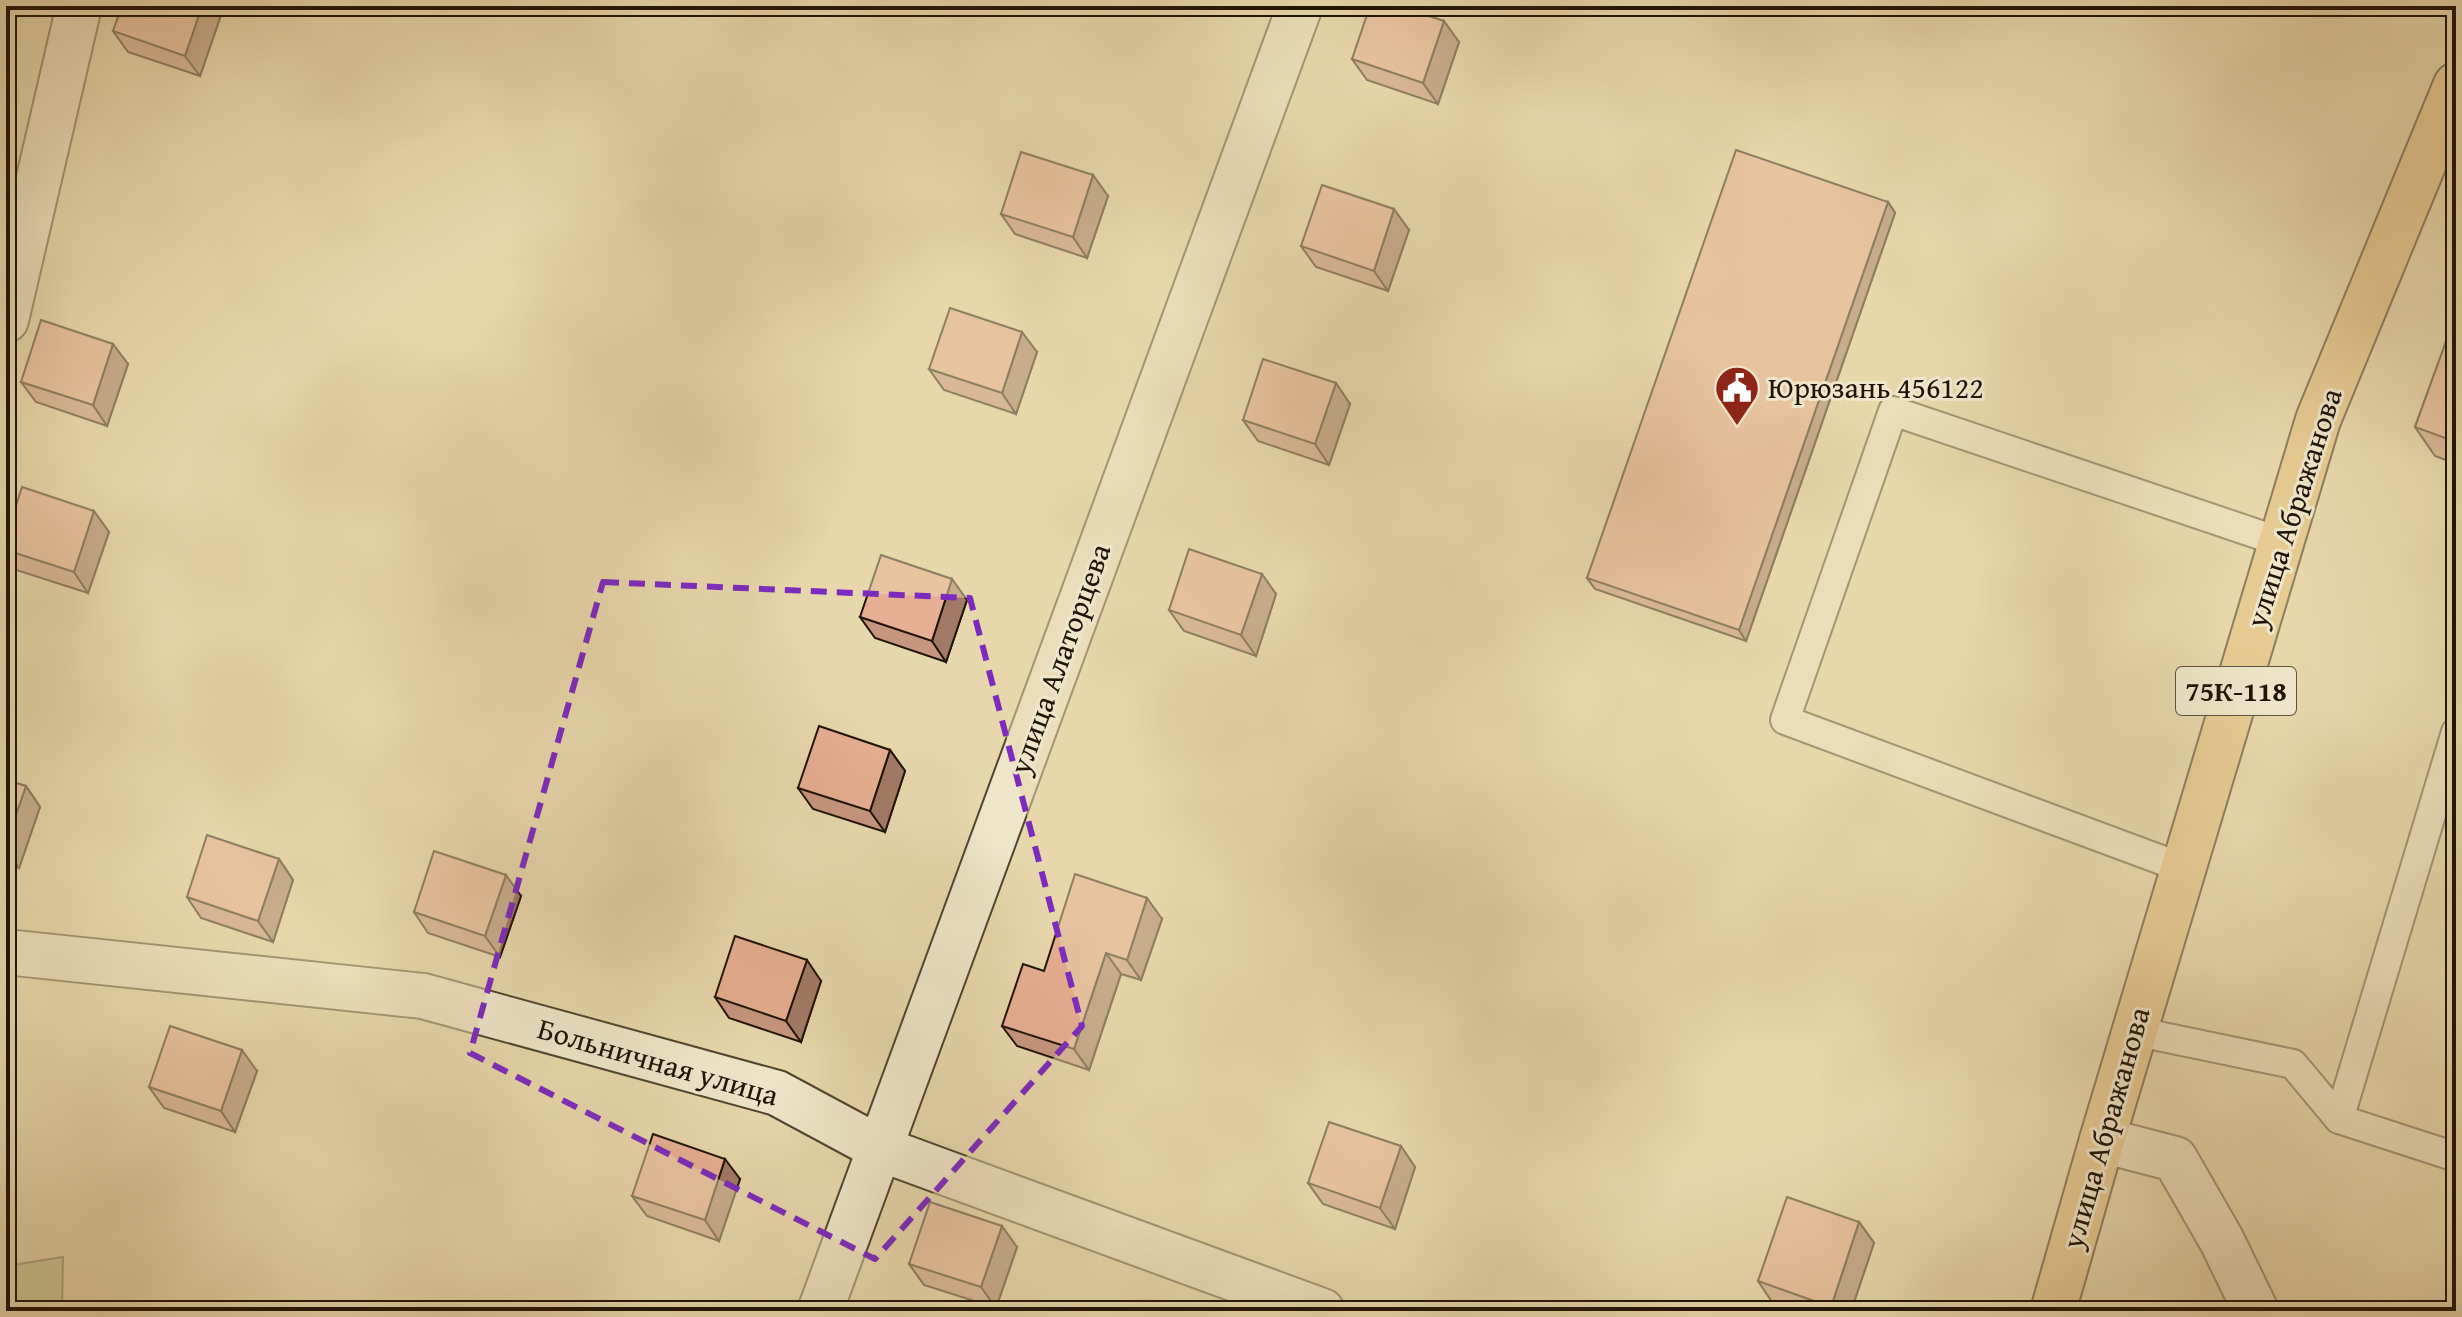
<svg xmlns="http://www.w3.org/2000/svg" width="2462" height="1317" viewBox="0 0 2462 1317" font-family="'Gentium Book Plus',serif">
  <rect width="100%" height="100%" fill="#e7d7ac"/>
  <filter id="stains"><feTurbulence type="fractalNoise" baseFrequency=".0025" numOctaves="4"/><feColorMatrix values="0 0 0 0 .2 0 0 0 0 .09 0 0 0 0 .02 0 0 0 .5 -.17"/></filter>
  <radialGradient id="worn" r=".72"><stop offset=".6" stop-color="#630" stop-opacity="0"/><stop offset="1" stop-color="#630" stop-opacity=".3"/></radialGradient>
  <path fill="#b8bd87" stroke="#6c6847" stroke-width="2" d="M63,1257l-1,54h-56v-45z"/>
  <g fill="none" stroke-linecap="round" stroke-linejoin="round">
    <g stroke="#514530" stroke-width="32">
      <g id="lane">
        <path d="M2183,868l-398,-148 108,-309 388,131"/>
        <path d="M2134,1031l159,33 46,55 117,38"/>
        <path d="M2339,1119l117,-387"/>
      </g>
    </g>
    <g stroke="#514530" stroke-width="48">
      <g id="street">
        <path d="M6,320l73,-314"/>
        <path d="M6,952l417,44 354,97 104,56 441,162"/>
        <path d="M2102,1140l73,19 47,82 34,70"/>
        <path d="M820,1311l480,-1305"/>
      </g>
    </g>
    <g stroke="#1f1407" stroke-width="48">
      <path id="primary" d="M2053,1311l49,-171 216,-720 138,-335"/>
    </g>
    <use href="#lane" stroke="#efe5c9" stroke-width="28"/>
    <use href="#street" stroke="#efe5c9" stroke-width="44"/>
    <use href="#primary" stroke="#e4bc76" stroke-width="44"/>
  </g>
  <g fill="#c6967e" stroke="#1f1407" stroke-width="2">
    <path d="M221,15l-21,61 -72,-24 -15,-21z"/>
    <path d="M1459,42l-21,62 -71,-24 -15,-21z"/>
    <path d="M1108,196l-21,62 -72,-24 -14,-20z"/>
    <path d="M1888,202l7,11 -149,428 -151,-52 -8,-11z"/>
    <path d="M1409,230l-21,61 -72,-24 -15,-21z"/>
    <path d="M2456,314v150l-21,-8 -20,-29z"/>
    <path d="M1037,352l-21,62 -72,-24 -15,-21z"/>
    <path d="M128,364l-21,62 -71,-24 -15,-20z"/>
    <path d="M1350,404l-21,61 -71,-24 -15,-21z"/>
    <path d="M109,532l-21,61 -72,-23 -10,-15v-18z"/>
    <path d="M1276,594l-20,62 -72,-25 -15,-21z"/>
    <path d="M967,600l-21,62 -71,-24 -15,-21z"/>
    <path d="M890,750l15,21 -20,61 -72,-23 -15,-21z"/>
    <path d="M6,780l20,6 14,21 -21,61 -13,-4z"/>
    <path d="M279,859l14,21 -20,62 -72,-24 -14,-21z"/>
    <path d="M521,896l-21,61 -72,-24 -14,-21z"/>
    <path d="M1162,919l-21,61 -20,-6 -32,96 -72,-24 -15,-20 42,-55z"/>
    <path d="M821,981l-20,61 -72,-24 -14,-21z"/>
    <path d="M257,1071l-22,61 -71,-24 -15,-21z"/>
    <path d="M1415,1167l-20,62 -72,-25 -15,-21z"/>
    <path d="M740,1179l-21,62 -72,-25 -15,-20z"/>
    <path d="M1859,1222l15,21 -23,68h-53l-26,-9 -14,-21z"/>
    <path d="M1017,1247l-21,61 -72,-23 -15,-21z"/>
  </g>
  <g fill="#a17a66" stroke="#1f1407" stroke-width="2">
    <path d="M202,6h12l7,9 -21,61 -15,-20z"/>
    <path d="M1444,21l15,21 -21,62 -15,-21z"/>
    <path d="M1093,175l15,21 -21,62 -14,-21z"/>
    <path d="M1888,202l7,11 -149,428 -7,-11z"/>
    <path d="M1394,209l15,21 -21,61 -14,-20z"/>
    <path d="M1022,332l15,20 -21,62 -14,-21z"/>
    <path d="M113,344l15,20 -21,62 -14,-21z"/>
    <path d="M1336,383l14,21 -21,61 -14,-21z"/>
    <path d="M94,511l15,21 -21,61 -14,-21z"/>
    <path d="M1262,574l14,20 -20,62 -15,-21z"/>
    <path d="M952,579l15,21 -21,62 -14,-21z"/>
    <path d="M890,750l15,21 -20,61 -15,-21z"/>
    <path d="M26,786l14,21 -21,61 -13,-19v-6z"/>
    <path d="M279,859l14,21 -20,62 -15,-21z"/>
    <path d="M506,875l15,21 -21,61 -15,-21z"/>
    <path d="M1147,898l15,21 -21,61 -14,-20z"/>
    <path d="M1106,953l15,21 -32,96 -15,-21z"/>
    <path d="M807,960l14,21 -20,61 -15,-21z"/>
    <path d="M242,1050l15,21 -22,61 -14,-21z"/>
    <path d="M1401,1146l14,21 -20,62 -15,-21z"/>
    <path d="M725,1159l15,20 -21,62 -14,-21z"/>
    <path d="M1859,1222l15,21 -23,68h-17l-3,-4z"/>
    <path d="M1002,1226l15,21 -21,61 -15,-21z"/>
  </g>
  <g fill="#e6ae92" stroke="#1f1407" stroke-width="2">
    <path d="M122,6h80l-17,50 -72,-25z"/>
    <path d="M1370,6h28l46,15 -21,62 -71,-24z"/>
    <path d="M1736,150l152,52 -149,428 -152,-52z"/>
    <path d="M1021,152l72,23 -20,62 -72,-23z"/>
    <path d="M1322,185l72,24 -20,62 -73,-25z"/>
    <path d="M950,308l72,24 -20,61 -73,-24z"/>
    <path d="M2456,314v128l-41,-15z"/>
    <path d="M41,320l72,24 -20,61 -72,-23z"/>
    <path d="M1263,359l73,24 -21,61 -72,-24z"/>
    <path d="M22,487l72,24 -20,61 -68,-22v-13z"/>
    <path d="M1189,549l73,25 -21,61 -72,-25z"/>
    <path d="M881,555l71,24 -20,62 -72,-24z"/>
    <path d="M819,726l71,24 -20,61 -72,-23z"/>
    <path d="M6,780l20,6 -20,57z"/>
    <path d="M207,835l72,24 -21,62 -71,-24z"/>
    <path d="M434,851l72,24 -21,61 -71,-24z"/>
    <path d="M1075,874l72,24 -20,62 -21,-7 -32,96 -72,-23 21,-62 21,7z"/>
    <path d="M735,936l72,24 -21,61 -71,-24z"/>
    <path d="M170,1026l72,24 -21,61 -72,-24z"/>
    <path d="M1329,1122l72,24 -21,62 -72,-25z"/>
    <path d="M653,1134l72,25 -20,61 -73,-24z"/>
    <path d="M1787,1197l72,25 -28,85 -73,-26z"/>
    <path d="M930,1202l72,24 -21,61 -72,-23z"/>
  </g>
  <path d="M0 0H2462V1317H0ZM603,582l367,16 112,428 -207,233 -405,-206z" fill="#e7d7ac" fill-opacity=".55" fill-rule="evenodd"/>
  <path fill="none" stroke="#7b2cbf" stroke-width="6" stroke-dasharray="16 10" stroke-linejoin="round" d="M603,582l367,16 112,428 -207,233 -405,-206z"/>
  <defs>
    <g id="civic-pin" transform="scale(2.3)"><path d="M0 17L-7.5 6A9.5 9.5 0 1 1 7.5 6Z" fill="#8f2418" stroke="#efe5c9"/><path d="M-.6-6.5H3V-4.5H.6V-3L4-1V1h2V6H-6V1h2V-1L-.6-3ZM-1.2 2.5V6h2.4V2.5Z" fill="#fff"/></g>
  </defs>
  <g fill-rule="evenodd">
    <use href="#civic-pin" x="1737" y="388"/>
  </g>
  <g text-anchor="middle" stroke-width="6" stroke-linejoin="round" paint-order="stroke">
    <rect fill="#efe5c9" stroke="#5d5341" stroke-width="2" x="2176" y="667" width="120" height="48" rx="6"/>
    <g font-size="28" font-weight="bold" fill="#1f1407">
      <text x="2236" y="701">75К-118</text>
    </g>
    <g font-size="30" fill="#1f1407" stroke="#efe5c9" text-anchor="start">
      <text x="1768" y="398">Юрюзань 456122</text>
    </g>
    <g font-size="30" fill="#1f1407" stroke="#efe5c9">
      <text transform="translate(2294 508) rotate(-72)" y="10">улица Абражанова</text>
      <text transform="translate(1060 659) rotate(-70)" y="10">улица Алаторцева</text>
      <text transform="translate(658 1062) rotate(16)" y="10">Больничная улица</text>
      <text transform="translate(2106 1128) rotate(-74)" y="10">улица Абражанова</text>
    </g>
  </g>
  <rect width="2462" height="1317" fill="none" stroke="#e7d7ac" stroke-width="32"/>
  <rect x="8" y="8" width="2446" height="1301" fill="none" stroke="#1f1407" stroke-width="4"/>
  <rect x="16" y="16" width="2430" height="1285" fill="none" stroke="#1f1407" stroke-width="2"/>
  <rect width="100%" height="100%" filter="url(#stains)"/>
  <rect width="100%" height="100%" fill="url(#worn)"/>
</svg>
